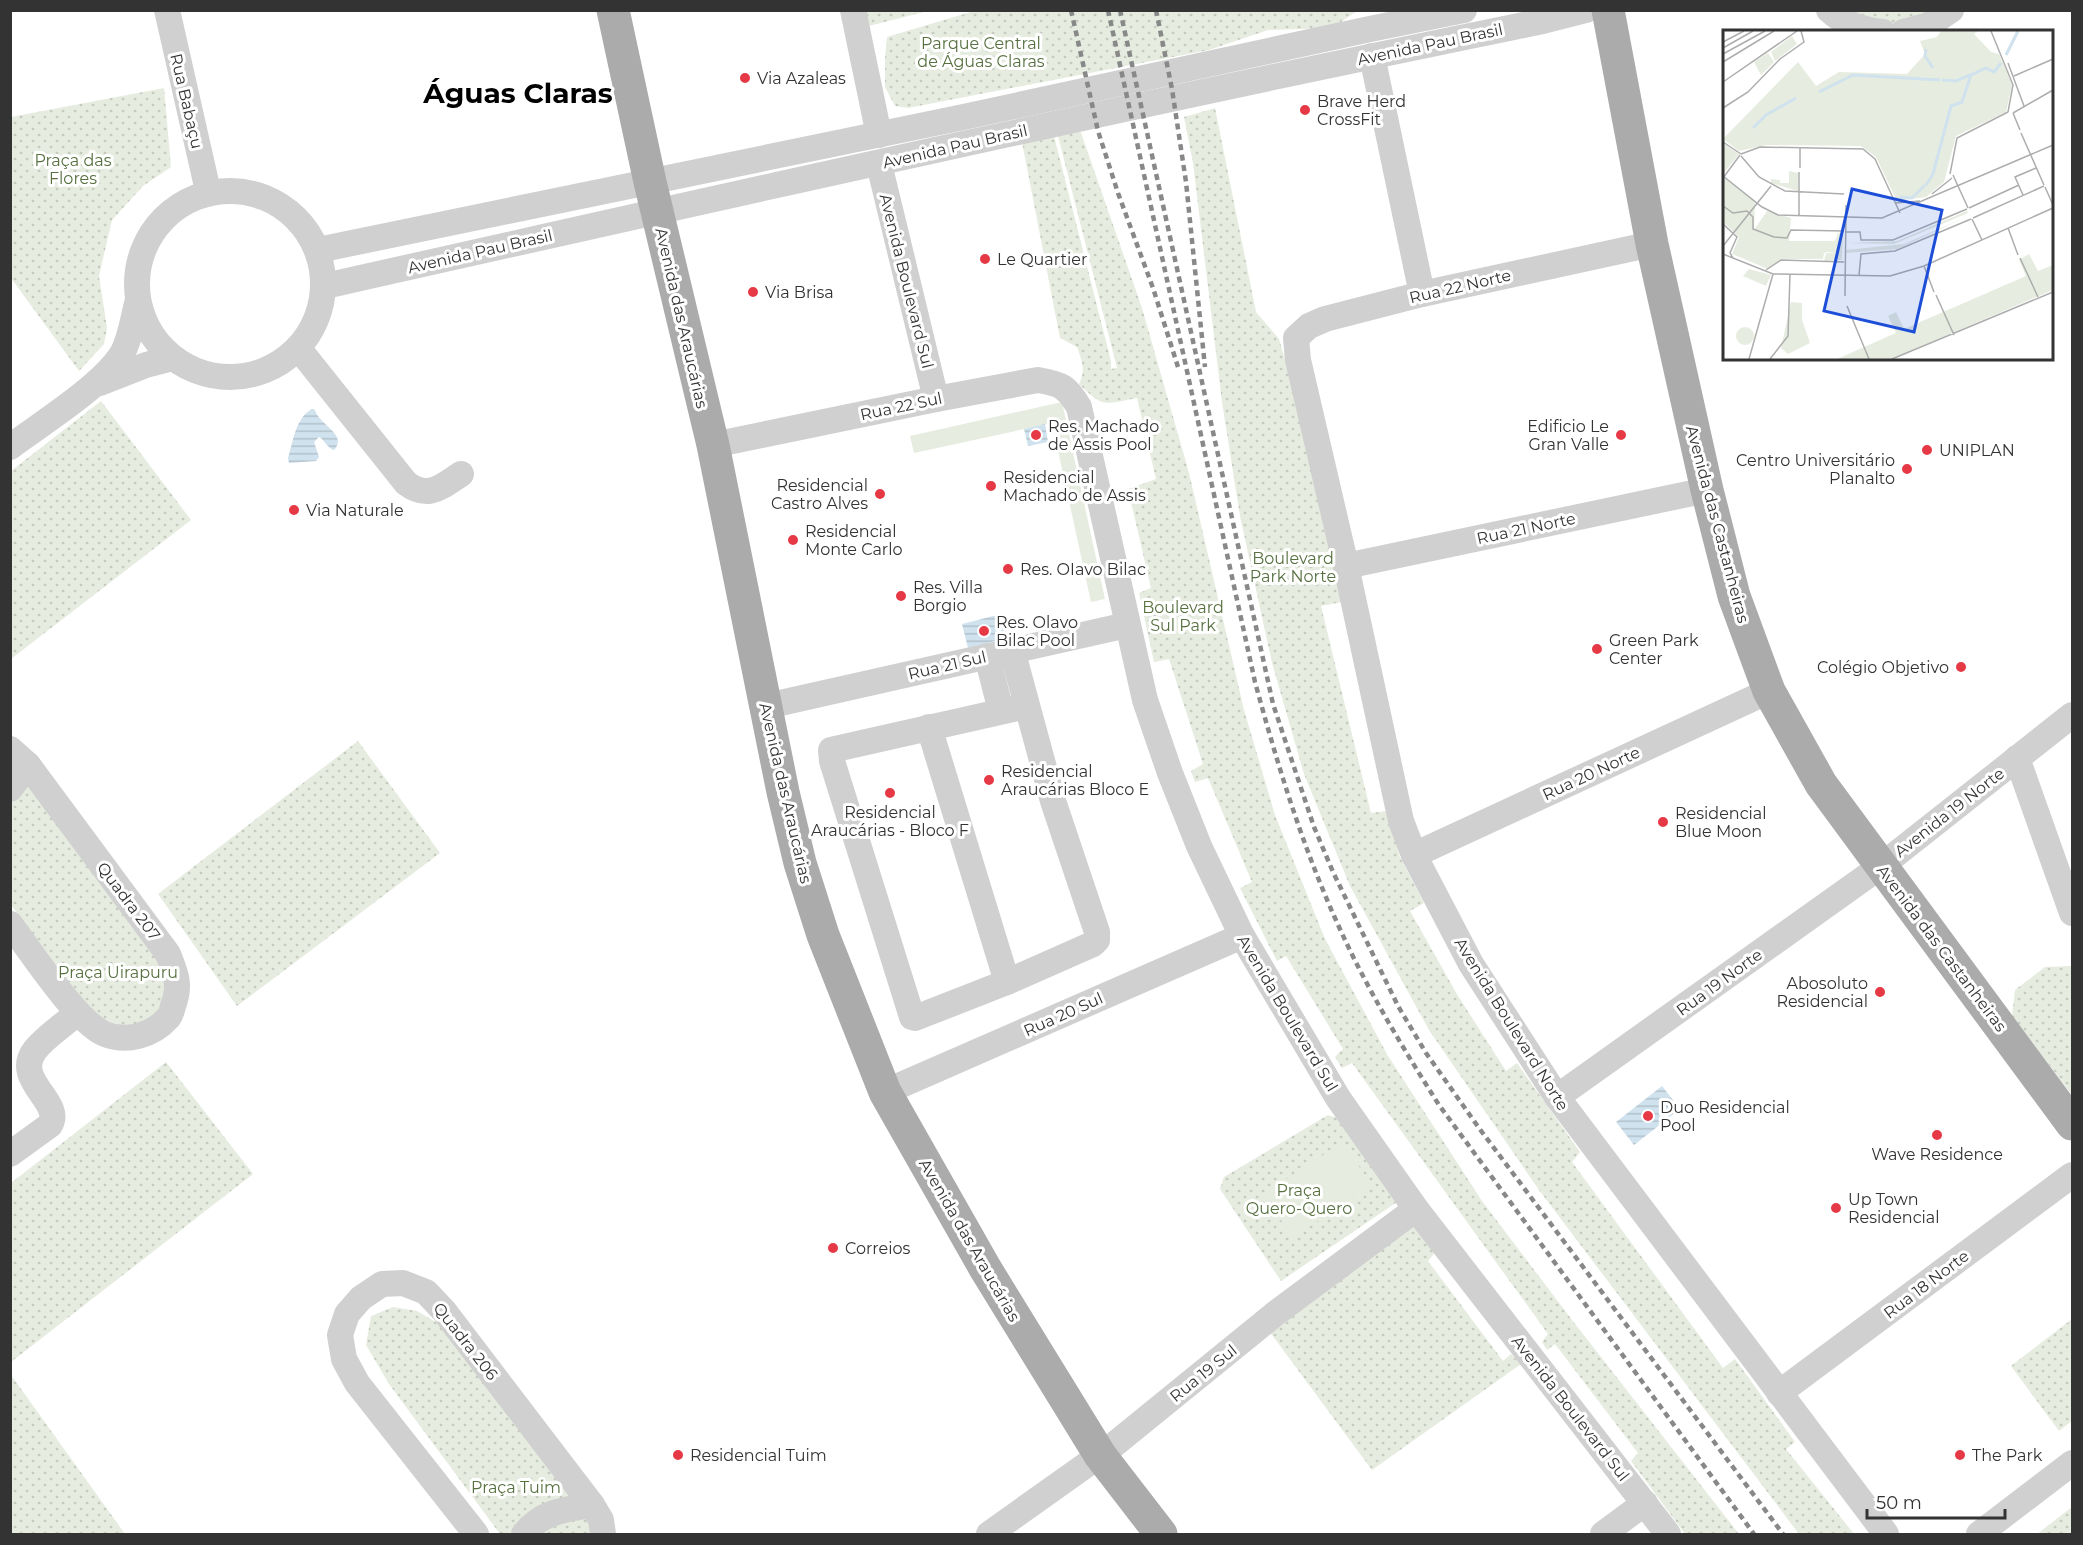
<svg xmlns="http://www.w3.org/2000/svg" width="2083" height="1545" viewBox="0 0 2083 1545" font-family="Montserrat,sans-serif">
  <defs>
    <pattern id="grass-dots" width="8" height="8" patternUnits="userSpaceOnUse" patternTransform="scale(1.5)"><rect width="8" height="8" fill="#e6ecdf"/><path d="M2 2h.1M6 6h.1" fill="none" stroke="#c6cbc0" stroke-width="1.8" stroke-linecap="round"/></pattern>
    <pattern id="water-rules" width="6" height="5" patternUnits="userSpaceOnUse" patternTransform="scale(1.5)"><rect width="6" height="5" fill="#cfe2ee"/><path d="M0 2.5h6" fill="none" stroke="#b2c2cd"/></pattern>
  </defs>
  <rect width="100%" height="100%" fill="#fff"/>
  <g fill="url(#grass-dots)">
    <path d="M853,10l75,1 -71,18z"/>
    <path d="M974,11h383l-25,17 -64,2 -59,20 -301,58 -13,-2 -10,-19v-29l2,-21z"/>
    <path d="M1835,11h110l-44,19z"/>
    <path d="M164,88l7,79 -28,19 -31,34 -13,56 8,52 -3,16 -25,27 -68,-93v-161z"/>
    <path d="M1215,108l41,204 23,27 8,27 55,236 -21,4 50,207 16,-2 13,46 24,46 -14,8 48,85 48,75 11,-8 63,89 -8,10 151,206 12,-9 60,83 -9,7 68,85h-55l-260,-344 -110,-160 -79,-144 -46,-112 -32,-111 -32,-147 -18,-114 -29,-239 -9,-46z"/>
    <path d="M1080,130l62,178 47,165 55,237 31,105 50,124 63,117 94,145 90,119 167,214h-54l-54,-73 7,-8 -83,-109 -8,6 -5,-8 6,-8 -196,-271 -10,5 -7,-11 8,-8 -57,-93 -9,5 -37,-73 12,-6 -44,-104 -13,4 -4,-11 12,-7 -34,-105 -15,3 -15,-69 12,-5 -23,-99 28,-10 -19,-81c-34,6 -32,11 -58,-14 7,-14 3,-23 -2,-37l-17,-9 -39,-201 32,-5 58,229v8l6,-1 -59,-232z"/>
    <path d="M101,401l90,119 -180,139v-188z"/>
    <path d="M358,741l82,112 -203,153 -79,-112z"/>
    <path d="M11,757l161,212 -6,37 -16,13 -21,9 -35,-12 -83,-111z"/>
    <path d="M2072,966v129l-60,-79 3,-26 30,-23z"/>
    <path d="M166,1062l87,112 -242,188v-179z"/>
    <path d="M1328,1115l16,5 53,82 -116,79 -61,-92 4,-12z"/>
    <path d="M1414,1220l23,30 -9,11 75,100 8,-7 10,10 -149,106 -103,-139z"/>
    <path d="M393,1307l24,4 24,14 148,191 1,18h-90l-111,-150 -23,-39 5,-29z"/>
    <path d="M2072,1319v102l-13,10 -48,-65z"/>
    <path d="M11,1375l114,159h-114z"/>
    <path d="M2072,1507v27h-35z"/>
  </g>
  <g fill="#e6ecdf">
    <path d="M1062,402l43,197 -14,3 -39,-179 -138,30 -4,-17z"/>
    <path d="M1343,1142l29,44 -80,52 -28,-45z"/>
  </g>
  <g fill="url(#water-rules)">
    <path d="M312,409l3,1c3,14 34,25 19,40 -7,-2 -9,-10 -15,-13l-5,5 5,15 -3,4 -27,2 -1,-5c5,-16 8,-41 24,-49z"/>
    <path d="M1045,424l3,18 -20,4 -4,-17z"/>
    <path d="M1001,614l6,24 -39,10 -6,-24z"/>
    <path d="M1662,1086l18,23 -46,36 -18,-23z"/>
  </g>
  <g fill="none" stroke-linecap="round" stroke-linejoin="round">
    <g stroke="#d0d0d0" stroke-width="26">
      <path d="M167,10l41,181"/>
      <path d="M853,10l26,125"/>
      <path d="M1829,10c15,14 34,20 54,22"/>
      <path d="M1903,32l26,-7 22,-15"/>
      <path d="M1372,56l50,238"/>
      <path d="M879,164l57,235"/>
      <circle cx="230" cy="284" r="93"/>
      <path d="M1652,244l-230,50 -97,25 -16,7 -13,12 2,22 48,206 55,255 13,34 57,109 86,133 329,437"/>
      <path d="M318,250l641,-132 411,-89 94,-19"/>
      <path d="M325,286c405,-91 811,-182 1218,-265l43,-11"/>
      <path d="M299,349l107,134c22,17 35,4 55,-9"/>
      <path d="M100,383l46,-18 27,-7"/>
      <path d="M713,445l223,-46 102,-19c24,4 29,7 41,27l66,293 25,73 29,73 43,90 96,162 78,111 252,325"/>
      <path d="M10,447c32,-24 92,-61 112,-93 9,-16 11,-37 16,-54"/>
      <path d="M1346,566l361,-76"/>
      <path d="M1012,650l41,151 44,131v8l-4,4 -86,38 -92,36 -3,-1 -80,-256 -1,-11 195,-44"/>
      <path d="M987,656l14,55"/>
      <path d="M767,706l360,-81"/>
      <path d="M929,727l78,255"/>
      <path d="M10,749l18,16 140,189c8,20 13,31 5,52 -1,4 -2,9 -5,12 -15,17 -41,25 -63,16 -28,-11 -75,-84 -95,-110"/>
      <path d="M2017,758l55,155"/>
      <path d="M10,789l18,-24"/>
      <path d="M1414,855l355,-164"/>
      <path d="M885,1092l357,-156"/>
      <path d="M1557,1097l324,-231 191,-151"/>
      <path d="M10,1154l40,-29c14,-23 -38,-45 -15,-75 11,-14 29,-25 42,-37"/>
      <path d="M1779,1393l293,-218"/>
      <path d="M476,1534l-119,-151 -13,-24 -4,-24 7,-21 14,-16 21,-14 21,-1 23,9 18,19 148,194 9,15 2,14"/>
      <path d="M524,1534c17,-22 42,-25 68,-29"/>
      <path d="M989,1534l121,-86 166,-135 140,-104"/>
      <path d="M1603,1534l42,-31"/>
      <path d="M1979,1534l93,-71"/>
    </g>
    <g stroke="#ababab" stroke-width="33">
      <path d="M613,10l37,172 63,263 70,347 17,71 23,72 62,157 100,176 115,187 61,79"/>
      <path d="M1608,10l44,234 55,246 27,106 35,95 52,93 251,340"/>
    </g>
    <g stroke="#888" stroke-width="4.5" stroke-dasharray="6 4.5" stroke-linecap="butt">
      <path d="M1071,10l27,121 20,62 35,95 25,79"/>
      <path d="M1108,10l147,672c22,81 46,160 80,236 29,66 66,127 104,187l315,429"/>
      <path d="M1120,10l153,694 41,123 19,45 65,134 28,47 53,75 304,406"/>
      <path d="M1156,10l16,79 14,93 19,185"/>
    </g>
  </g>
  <g fill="#e63946" stroke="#fff" stroke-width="2">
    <circle cx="745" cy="78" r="6"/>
    <circle cx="1305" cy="110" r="6"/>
    <circle cx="985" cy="259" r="6"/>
    <circle cx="753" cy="292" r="6"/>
    <circle cx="1036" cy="435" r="6"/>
    <circle cx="1621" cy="435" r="6"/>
    <circle cx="1927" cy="450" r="6"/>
    <circle cx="1907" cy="469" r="6"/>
    <circle cx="991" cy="486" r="6"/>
    <circle cx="880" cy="494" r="6"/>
    <circle cx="294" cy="510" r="6"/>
    <circle cx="793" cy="540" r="6"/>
    <circle cx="1008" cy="569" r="6"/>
    <circle cx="901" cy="596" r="6"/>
    <circle cx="984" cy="631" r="6"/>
    <circle cx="1597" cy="649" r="6"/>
    <circle cx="1961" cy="667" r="6"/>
    <circle cx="989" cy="780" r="6"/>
    <circle cx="890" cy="793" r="6"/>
    <circle cx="1663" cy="822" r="6"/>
    <circle cx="1880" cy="992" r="6"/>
    <circle cx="1648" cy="1116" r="6"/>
    <circle cx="1937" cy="1135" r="6"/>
    <circle cx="1836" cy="1208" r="6"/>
    <circle cx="833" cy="1248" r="6"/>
    <circle cx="678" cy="1455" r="6"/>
    <circle cx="1960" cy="1455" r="6"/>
  </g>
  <g text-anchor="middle" stroke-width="6" stroke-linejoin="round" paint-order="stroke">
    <g font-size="16" fill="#56703f" stroke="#fff">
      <text x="981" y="49">Parque Central<tspan x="981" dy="18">de Águas Claras</tspan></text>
      <text x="73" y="166">Praça das<tspan x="73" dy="18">Flores</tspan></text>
      <text x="1293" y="564">Boulevard<tspan x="1293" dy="18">Park Norte</tspan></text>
      <text x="1183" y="613">Boulevard<tspan x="1183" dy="18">Sul Park</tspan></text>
      <text x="118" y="978">Praça Uirapuru</text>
      <text x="1299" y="1196">Praça<tspan x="1299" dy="18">Quero-Quero</tspan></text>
      <text x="516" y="1493">Praça Tuim</text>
    </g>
    <g font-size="16" fill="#333" stroke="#fff">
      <text transform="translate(1430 44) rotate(-12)" y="6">Avenida Pau Brasil</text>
      <text transform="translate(187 101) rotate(77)" y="6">Rua Babaçu</text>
      <text transform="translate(955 146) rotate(-13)" y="6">Avenida Pau Brasil</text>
      <text transform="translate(480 251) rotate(-13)" y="6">Avenida Pau Brasil</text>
      <text transform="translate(907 281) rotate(76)" y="6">Avenida Boulevard Sul</text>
      <text transform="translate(1460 286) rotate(-13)" y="6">Rua 22 Norte</text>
      <text transform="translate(682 318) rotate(77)" y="6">Avenida das Araucárias</text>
      <text transform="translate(901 406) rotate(-12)" y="6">Rua 22 Sul</text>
      <text transform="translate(1718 524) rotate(75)" y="6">Avenida das Castanheiras</text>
      <text transform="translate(1526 528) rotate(-12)" y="6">Rua 21 Norte</text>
      <text transform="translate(947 665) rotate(-13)" y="6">Rua 21 Sul</text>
      <text transform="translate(1591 773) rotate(-25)" y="6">Rua 20 Norte</text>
      <text transform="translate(786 793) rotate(77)" y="6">Avenida das Araucárias</text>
      <text transform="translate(1949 812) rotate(-38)" y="6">Avenida 19 Norte</text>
      <text transform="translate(129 901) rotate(53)" y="6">Quadra 207</text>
      <text transform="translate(1942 948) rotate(53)" y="6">Avenida das Castanheiras</text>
      <text transform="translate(1719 982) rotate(-36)" y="6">Rua 19 Norte</text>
      <text transform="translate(1288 1013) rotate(59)" y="6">Avenida Boulevard Sul</text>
      <text transform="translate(1063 1014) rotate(-24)" y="6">Rua 20 Sul</text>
      <text transform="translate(1512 1024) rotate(58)" y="6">Avenida Boulevard Norte</text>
      <text transform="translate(970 1240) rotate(60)" y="6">Avenida das Araucárias</text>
      <text transform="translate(1926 1284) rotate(-37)" y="6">Rua 18 Norte</text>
      <text transform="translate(466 1341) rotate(52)" y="6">Quadra 206</text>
      <text transform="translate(1203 1373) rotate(-39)" y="6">Rua 19 Sul</text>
      <text transform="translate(1571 1408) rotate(52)" y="6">Avenida Boulevard Sul</text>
    </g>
    <g font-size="16" fill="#333" stroke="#fff" text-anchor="start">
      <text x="757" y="84">Via Azaleas</text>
      <text x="1317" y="107">Brave Herd<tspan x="1317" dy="18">CrossFit</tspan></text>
      <text x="997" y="265">Le Quartier</text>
      <text x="765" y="298">Via Brisa</text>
      <text x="1048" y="432">Res. Machado<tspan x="1048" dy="18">de Assis Pool</tspan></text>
      <text x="1609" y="432" text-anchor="end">Edificio Le<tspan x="1609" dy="18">Gran Valle</tspan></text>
      <text x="1939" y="456">UNIPLAN</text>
      <text x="1895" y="466" text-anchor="end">Centro Universitário<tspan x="1895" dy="18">Planalto</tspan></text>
      <text x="1003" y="483">Residencial<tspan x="1003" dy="18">Machado de Assis</tspan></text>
      <text x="868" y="491" text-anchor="end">Residencial<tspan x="868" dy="18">Castro Alves</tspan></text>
      <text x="306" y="516">Via Naturale</text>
      <text x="805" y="537">Residencial<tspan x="805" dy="18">Monte Carlo</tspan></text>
      <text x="1020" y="575">Res. OIavo Bilac</text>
      <text x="913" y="593">Res. Villa<tspan x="913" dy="18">Borgio</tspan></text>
      <text x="996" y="628">Res. Olavo<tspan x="996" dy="18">Bilac Pool</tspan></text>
      <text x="1609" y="646">Green Park<tspan x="1609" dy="18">Center</tspan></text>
      <text x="1949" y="673" text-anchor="end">Colégio Objetivo</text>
      <text x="1001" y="777">Residencial<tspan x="1001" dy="18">Araucárias Bloco E</tspan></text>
      <text x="890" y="818" text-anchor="middle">Residencial<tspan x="890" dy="18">Araucárias - Bloco F</tspan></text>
      <text x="1675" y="819">Residencial<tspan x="1675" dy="18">Blue Moon</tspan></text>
      <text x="1868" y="989" text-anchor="end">Abosoluto<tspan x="1868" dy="18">Residencial</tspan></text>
      <text x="1660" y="1113">Duo Residencial<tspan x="1660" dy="18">Pool</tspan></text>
      <text x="1937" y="1160" text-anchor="middle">Wave Residence</text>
      <text x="1848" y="1205">Up Town<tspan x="1848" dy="18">Residencial</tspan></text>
      <text x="845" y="1254">Correios</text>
      <text x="690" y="1461">Residencial Tuim</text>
      <text x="1972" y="1461">The Park</text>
    </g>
    <g font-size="28" font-weight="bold" fill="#000" stroke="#fff">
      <text x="518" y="103">Águas Claras</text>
    </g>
  </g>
  <g transform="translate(1723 30)">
    <rect width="330" height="330" fill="#fff"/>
    <path d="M218,1h37l-4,3 17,18 8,2 13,31 -6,27 -50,24 -12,46 -18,15 -29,4 -21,-44 -15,-11 -94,-1 -28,6 -16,-12 75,-77 18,24 23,-14 68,2 18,-20 -5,-13 17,-4zM45,23l6,9 -13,13 -7,-13zM1,114l15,10 -16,20v-27zM66,141l9,2v18l-27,-8v-4l9,1v3h9zM0,146l32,26 -1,28 13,-19 24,7 -2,23h46l3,-8 5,-1 -1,28 -18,1 2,-8h11l-10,-1 -3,1 -1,6h-42l-13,10 -36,-15 7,-17 -16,-15zM244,181l1,2 -74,31 -47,-1 50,-2zM246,186l-72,33 -51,4v-3l58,-6zM306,224l9,17 15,-6v25l-162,69h-54l59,-26 -8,-17 8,-4 8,17 122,-53 -7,-16zM26,239l22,6 -5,11 -23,-10zM68,272l11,1v17l8,23 -22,11 -7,-6zM13 306a9 9 0 1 1 18 0a9 9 0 1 1-18 0Z" fill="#e6ecdf"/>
    <path d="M69,6l5,8 -22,17 -4,-9zM222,7l6,16 -12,5 -9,-12zM117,43l22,2 -7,8h-10l-8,7 -1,6 -15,6 -15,18 -11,-11 -17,17 14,13 -4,3 -51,5 -9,-7 9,-8 -6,-1 45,-45h16l4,-4 6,8 15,-3zM201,43l11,2 3,4 -15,8 -6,-3z" fill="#e6ecdf"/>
    <path fill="none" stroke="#cfe2ee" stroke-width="3" d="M203,19l-1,7 8,12M283,25l12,-24M219,50l14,1 14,-6M96,62l34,-17 87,5M30,98l13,-13 30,-17M203,155l7,-11 18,-68 11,-4 9,-27 15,-7 8,4 7,-9M177,167l12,1 13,-13"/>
    <path fill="none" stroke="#adadad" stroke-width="1.5" d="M268,1l22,54 -5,27M0,12l21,-11M0,18l30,-17M0,24l42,-23M0,32l51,-31M285,33l16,43M291,46l39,-17M0,52l74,-51M0,78l25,-16 32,-33 24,-17 -3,-11M290,83l40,-23M290,83l7,17M298,103l23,52M0,112l18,12M18,124l19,-7 103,2 12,10 25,54M18,126l18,21 26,14 59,3M77,138v-21M76,142v44M227,144l7,-36 51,-26M230,145l15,33M0,146l39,31 16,8 104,3 171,-73M0,148l17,-23M322,157l8,18M209,164l20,-16M300,165l-8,-18 21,-9M172,173l25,-2M0,176l10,7 14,-2 6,6v12l21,8 13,1 4,-8 53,1M246,178l50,-23M250,188l71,-32M249,189l10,21M0,194l14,13 -7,16 3,5M285,198l10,27M123,202h14l1,8h32l74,-31M0,216l48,-60M0,224l50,20 117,2 34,-10 129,-58M297,228l18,39M201,236l10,26M43,240l15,-10 63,2M136,245l2,-21 34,-3 76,-32M213,265l18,40M122,266l1,-91M124,276l22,53M26,329l24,-85M47,329l18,-23 2,-62M169,329l161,-67"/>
    <path fill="#1d4ed8" fill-opacity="0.15" stroke="#1d4ed8" stroke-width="3" d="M129,159l90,21 -28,122 -90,-21z"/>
    <rect width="330" height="330" fill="none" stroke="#333" stroke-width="3"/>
  </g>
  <rect width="2083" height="1545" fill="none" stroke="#333333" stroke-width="24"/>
  <path d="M1867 1509v9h138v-9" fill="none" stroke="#333333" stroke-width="3"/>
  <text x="1876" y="1509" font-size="18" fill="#333333" stroke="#ffffff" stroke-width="4.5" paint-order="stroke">50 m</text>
</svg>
